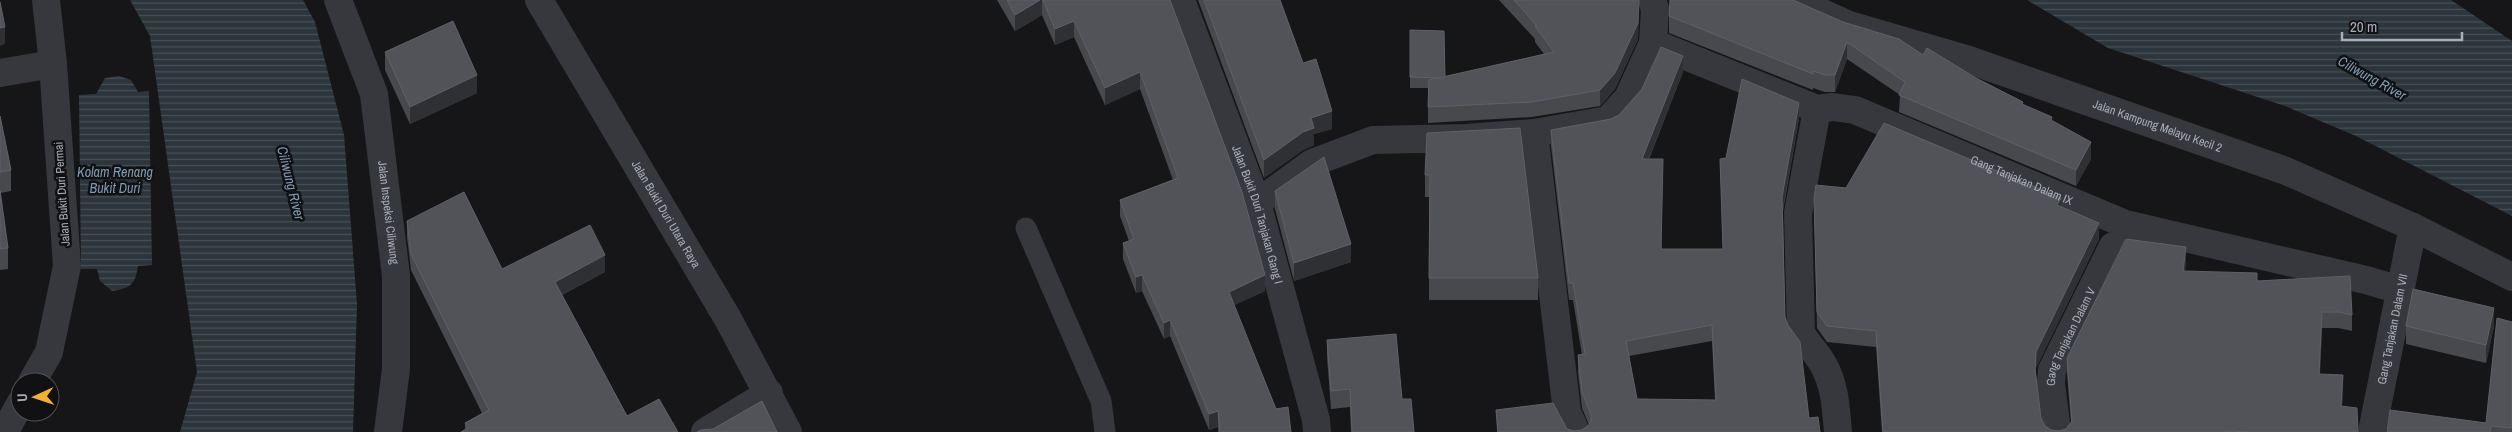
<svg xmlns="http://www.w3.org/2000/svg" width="2512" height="432" viewBox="0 0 2512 432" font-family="'Archivo Narrow',sans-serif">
  <defs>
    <pattern id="water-rules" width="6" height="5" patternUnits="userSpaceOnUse" patternTransform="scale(1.25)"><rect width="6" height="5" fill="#2c353c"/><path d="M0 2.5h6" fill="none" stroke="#485056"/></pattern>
  </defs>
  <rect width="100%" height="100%" fill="#161618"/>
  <g fill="url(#water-rules)">
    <path d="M130,0h173l12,22 29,113 13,169 -4,128h-173l17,-60 -47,-336z"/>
    <path d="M2027,0h424l61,41v175l-156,-80 -71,-30 -177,-58z"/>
    <path d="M119,76l12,4 7,12 11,-1 3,174 -14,1c-3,19 -7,22 -26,25l-12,-10 -3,-12h-16l-2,-174 17,-1 9,-16z"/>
  </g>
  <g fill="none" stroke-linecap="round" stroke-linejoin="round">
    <path stroke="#37383d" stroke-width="21" d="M1026,228l75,173 4,31"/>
    <g stroke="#37383d" stroke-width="28">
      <path id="s1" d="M338,0l36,94 22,182v93l-8,63"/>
      <path id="s2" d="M1181,0l76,203 59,217 1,12"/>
      <path id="s3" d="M1653,43l164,66 16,-2 22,3 270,114 241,56 34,10"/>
      <path d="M0,73l53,-9"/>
      <path d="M1817,109l-19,104 3,120c6,11 16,20 22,31 12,21 13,44 15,68"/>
      <path d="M1534,133l33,279 9,20"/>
      <path d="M1257,203l55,-40 61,-23 92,-2 69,-5 74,-13 20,-22 25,-55 2,-34 -3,-9"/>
      <path d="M32,382l17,-30 18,-86 -14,-202 -7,-64"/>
      <path d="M1,432l8,-8 11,-20"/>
      <path d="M705,432l64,-39"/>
      <path id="s4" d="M2057,432l-6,-49 1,-13 61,-124"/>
      <path id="s5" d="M2372,432l41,-205"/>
    </g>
    <g stroke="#37383d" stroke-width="28">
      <path id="s6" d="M539,0l189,319 60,113"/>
      <path id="s7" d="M1794,0l55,25 120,35 317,111 127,56 99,50"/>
    </g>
  </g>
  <g fill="#47494d" fill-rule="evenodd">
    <path d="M997,0h173l95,291 -31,14 42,104 15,23h-73v-5l-9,3 -39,-94 -6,3 -22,-48 -6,2 -13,-34v-16l6,-2 -9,-25v-16l53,-20 -33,-91 -35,16 -31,-68 -19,8 -13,-30 -27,16z"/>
    <path d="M1198,0h82l23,63 29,66 -18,5v11l-11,5 -39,28z"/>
    <path d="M1499,0h140l-1,39 -23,50 -15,17 -68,11 -104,6v-35h-18v-58l35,47 99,-23 -9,-12v-3z"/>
    <path d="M1669,16l174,6 80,33 53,23 76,43 39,38 -15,27 -177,-74 1,-17 -53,-36 -12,33h-10l-12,-4v2l-144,-57z"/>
    <path d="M385,52l92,41 -67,31 -25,-54z"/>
    <path d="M1683,72l-34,87 13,90h61l-3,-90 6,-1 73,-39 -16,92 2,106 24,101 11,14h-323l-1,-22 71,19 7,2 8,-1 7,-5 -7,-17 -4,-36v-17h4l-9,-55h-4l-18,-154v-16l60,-11 8,-4zM1712,341l3,59 -78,-1 -8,-43z"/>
    <path d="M0,116l11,54v21l-11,2 8,55v21l-8,1z"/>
    <path d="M1520,128l18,150v22h-109v-103h-4v-22z"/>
    <path d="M1275,191l76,71 -57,19 -19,-72z"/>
    <path d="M1814,198l247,9 38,32 -63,129v6l5,44 4,8 6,4 8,1 7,-2 5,-6 -4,-49v-16l119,-95 -1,8 72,10 95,34v16l-14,-3h-16l-2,46 23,18 -1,14 16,26h-476l-6,-85 -49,-5 -10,-14z"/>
    <path d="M407,221l95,48 103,3 -43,23 65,121 51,16 -213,-2v-7l17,-10 -71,-143 -4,-33z"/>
    <path d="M2512,322v110h-125l99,-9z"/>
    <path d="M2406,326h88l-8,37 -80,-19z"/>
    <path d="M1327,340l75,59 12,33h-63l-1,-25 -19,2 -4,-52z"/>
  </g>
  <g fill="#2f3033">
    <path d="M1040,0h2v15l-27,16v-16z"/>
    <path d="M1639,0l-1,39 -23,50 -15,17v-16z"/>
    <path d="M1074,21v16l-19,8v-16z"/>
    <path d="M5,27v17l-5,2v-18z"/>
    <path d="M1847,42v17l-12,33v-17z"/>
    <path d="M1683,56v16l-41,103v-16z"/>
    <path d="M1140,72v17l-35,16v-17z"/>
    <path d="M477,75v18l-67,31v-17z"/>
    <path d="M1799,103v16l-17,94v-16z"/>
    <path d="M1332,111v18l-18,5v11l-11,5 -39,28v-18l47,-42z"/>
    <path d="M2091,142v17l-15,27v-16z"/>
    <path d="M2061,198v16l-4,-9z"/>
    <path d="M2099,223v16l-63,129 -1,17 1,-33z"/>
    <path d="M1351,244v18l-57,19v-18z"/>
    <path d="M2186,247v16l-3,24v-16z"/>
    <path d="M605,255v17l-50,26v-16z"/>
    <path d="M1142,275v16l-6,2v-16z"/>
    <path d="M1265,275v16l-36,17v-16z"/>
    <path d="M2494,308v18l-8,37v-18z"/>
    <path d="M2322,312v16l-3,62v-16z"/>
    <path d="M1170,320v16l-6,3v-16z"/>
    <path d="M2343,375v17l-2,30v-16z"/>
    <path d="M1218,411v16l-9,3v-16z"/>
  </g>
  <g fill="#525359" stroke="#5f6168" fill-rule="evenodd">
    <path d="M1007,0h33l-25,15z"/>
    <path d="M1043,0h127l72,192 23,83 -36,17 47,117 12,-2 3,25h-71l-2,-21 -9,3 -39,-94 -6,3 -22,-48 -6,2 -13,-34 11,-4 -14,-39 58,-22 -38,-106 -35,16 -31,-67 -19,8z"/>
    <path d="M1204,0h76l23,63 13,-4 16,52 -21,7 3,10 -11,4 -39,28z"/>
    <path d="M1514,0h125l-1,23 -23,50 -15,17 -68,12 -104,5 1,-27 125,-28 -19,-26h2z"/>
    <path d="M1670,0h123l50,22 56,17 24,16 4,-7 49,30 47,24 -1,2 30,13 -1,3 40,22 -15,28 -177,-75 6,-13 -58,-40 -12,33h-10l-12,-4v3l-144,-58z"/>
    <path d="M0,2l5,25 -5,1z"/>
    <path d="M453,21l24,54 -67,32 -25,-55z"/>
    <path d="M1410,30l34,1 1,46 -4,1 -31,-1z"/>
    <path d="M1661,47l22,9 -41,103h21l-2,90h62l-3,-90 6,-1 16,-79 57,24 -17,94 3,120 3,8 12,17 9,76 9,-1 2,15h-322l-2,-22 57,-7 14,26 7,2 8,-1 7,-5 3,-8 -10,-25 -4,-37 7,-1 -12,-71h-4l-18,-153 60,-11 8,-4 23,-26zM1712,325l4,75 -79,-1 -11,-58z"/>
    <path d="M0,116l11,54 -11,2z"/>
    <path d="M1884,123l177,75 -4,7 42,18 -63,129 -1,17 6,49 4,8 6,4 8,1 7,-2 6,-8 -5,-63 59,-119 60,8 -3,24 74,2v8l93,-5 2,39 -14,-3h-16l-3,62 24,1 -2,31 16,2 1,24h-112l-15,-1v1h-348l-7,-101 -49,-5 -10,-14 -3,-114 2,-13 30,3z"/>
    <path d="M1520,128l18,150h-109l1,-103h-5l2,-42z"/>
    <path d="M1324,157l27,87 -57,19 -19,-72z"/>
    <path d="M0,190l8,58 -8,1z"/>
    <path d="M464,192l38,77 88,-44 15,30 -50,27 72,134 32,-17 19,33h-217l7,-4 -3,-5 24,-13 -78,-156 -4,-33z"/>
    <path d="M2413,289l81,19 -8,37 -80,-19z"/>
    <path d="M2497,318l15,4v106l-21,-2 -1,6h-103l3,-22 96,13z"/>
    <path d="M1396,334l6,65h9l3,33h-62l-2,-43 -19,2 -4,-51z"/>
    <path d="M762,401l15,31h-80l4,-2 12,-1z"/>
  </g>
  <g text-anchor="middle" stroke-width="5" stroke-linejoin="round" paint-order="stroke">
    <g font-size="12" fill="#a8adb8" stroke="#111113">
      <text dy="4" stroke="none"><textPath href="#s7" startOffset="385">Jalan Kampung Melayu Kecil 2</textPath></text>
      <text dy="4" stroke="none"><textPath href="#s3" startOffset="396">Gang Tanjakan Dalam IX</textPath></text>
      <text transform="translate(62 194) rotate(-94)" y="4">Jalan Bukit Duri Permai</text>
      <text dy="4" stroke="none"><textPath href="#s1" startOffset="220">Jalan Inspeksi Ciliwung</textPath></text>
      <text dy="4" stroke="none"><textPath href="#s2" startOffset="228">Jalan Bukit Duri Tanjakan Gang I</textPath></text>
      <text dy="4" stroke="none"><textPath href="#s6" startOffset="249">Jalan Bukit Duri Utara Raya</textPath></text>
      <text dy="4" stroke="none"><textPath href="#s5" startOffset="105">Gang Tanjakan Dalam VII</textPath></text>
      <text dy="4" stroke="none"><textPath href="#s4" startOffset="100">Gang Tanjakan Dalam V</textPath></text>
    </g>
    <g font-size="14" font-style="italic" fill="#7f9bb3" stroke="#111113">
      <text transform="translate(2372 78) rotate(29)" y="5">Ciliwung River</text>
      <text x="115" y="177">Kolam Renang<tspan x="115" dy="16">Bukit Duri</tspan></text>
      <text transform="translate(291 183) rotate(76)" y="5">Ciliwung River</text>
    </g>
  </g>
  <g transform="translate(35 397) rotate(267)"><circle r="24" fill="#111113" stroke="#4d4f55"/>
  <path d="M0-4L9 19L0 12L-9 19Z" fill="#f2b134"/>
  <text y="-8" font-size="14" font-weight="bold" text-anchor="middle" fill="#a8adb8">U</text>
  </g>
  <path d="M2342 32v8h120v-8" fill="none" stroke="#a8adb8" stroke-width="2.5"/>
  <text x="2350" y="32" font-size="15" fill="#a8adb8" stroke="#111113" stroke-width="4" paint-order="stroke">20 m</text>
</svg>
